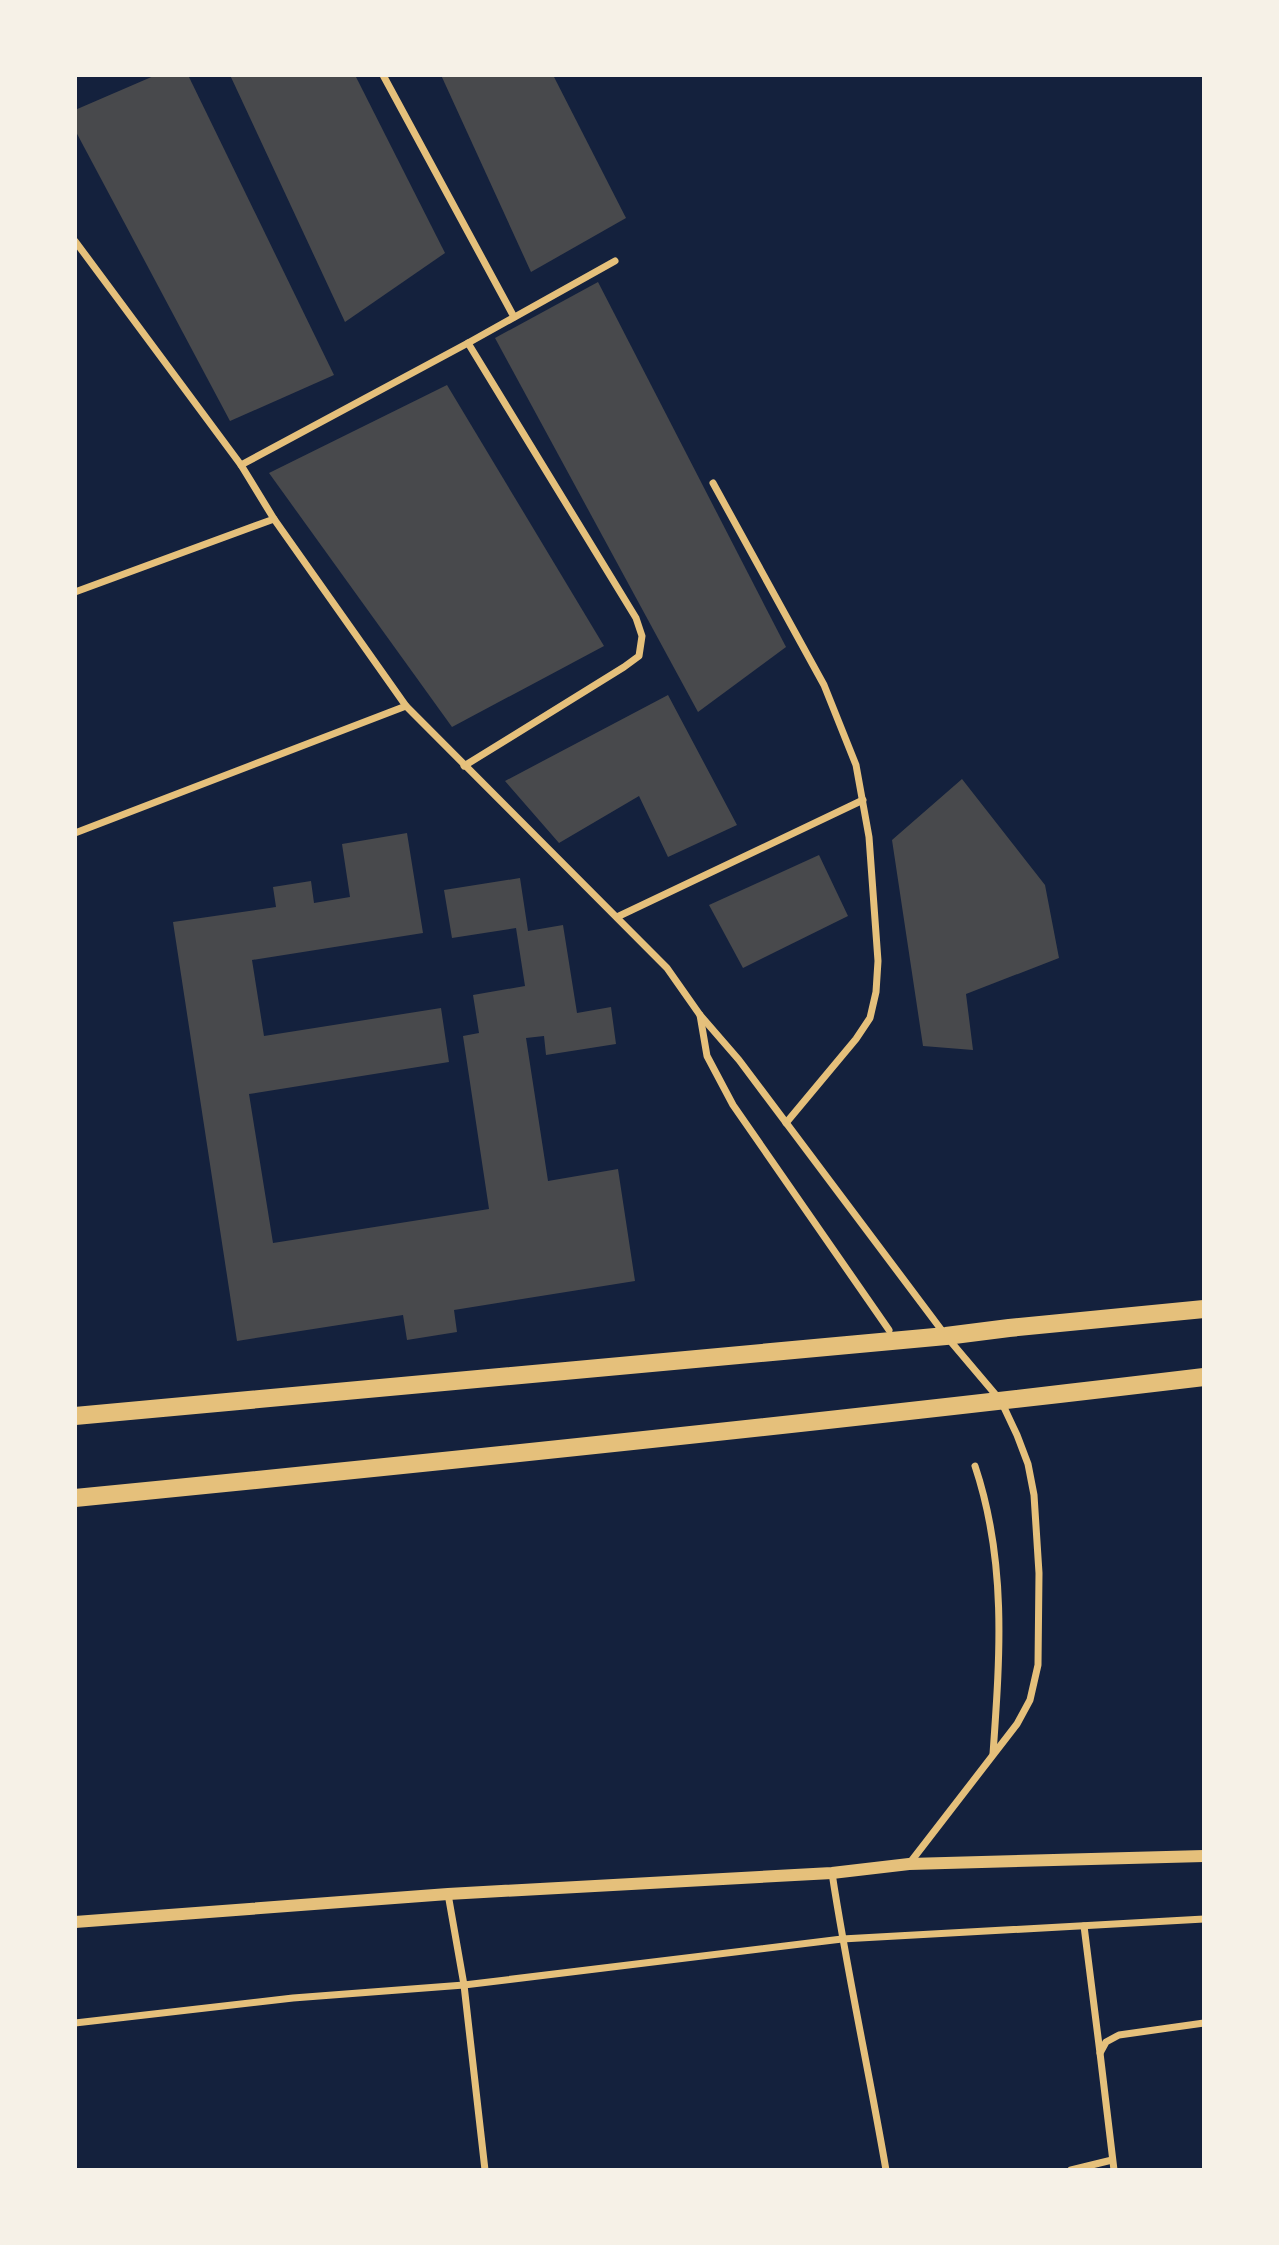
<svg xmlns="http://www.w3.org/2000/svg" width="1279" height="2245" viewBox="0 0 1279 2245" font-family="Ubuntu,sans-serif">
  <rect width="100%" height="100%" fill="#14213d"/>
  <g fill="#48494c">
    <path d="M156,75h32l146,300 -104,46 -155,-291v-20z"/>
    <path d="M230,75h125l90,178 -100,69z"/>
    <path d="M441,75h112l73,143 -95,54z"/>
    <path d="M598,282l188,365 -88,65 -203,-374z"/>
    <path d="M447,385l157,261 -152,81 -183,-254z"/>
    <path d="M668,695l69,130 -69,32 -29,-61 -80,47 -54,-62z"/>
    <path d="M962,779l83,106 14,73 -93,36 7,56 -50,-4 -31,-206z"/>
    <path d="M407,833l16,100 -171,27 12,76 177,-28 8,54 -200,32 24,149 216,-34 -26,-173 16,-3 -6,-38 52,-9 -9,-58 -64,10 -8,-48 76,-12 8,53 35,-6 14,88 34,-6 5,37 -70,11 -2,-19 -18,2 22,143 70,-12 17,112 -181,29 3,22 -50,8 -4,-25 -166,26 -64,-419 103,-15 -3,-20 38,-6 3,22 36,-6 -8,-53z"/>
    <path d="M819,855l29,61 -105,52 -34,-63z"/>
  </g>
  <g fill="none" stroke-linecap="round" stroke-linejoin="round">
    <g stroke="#e5c07b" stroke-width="7">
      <path d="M383,75l131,242"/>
      <path d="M75,241l166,224 33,54 132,187 261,262 33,47 39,45 207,276 55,65 16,34 11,29 6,31 5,78 -1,92 -8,35 -13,24 -108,140"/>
      <path d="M241,465l227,-122 147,-82"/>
      <path d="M713,483l111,202 32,80 13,72 9,124 -2,31 -6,26 -14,21 -70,84"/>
      <path d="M75,592l199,-73"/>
      <path d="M464,766l160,-99 15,-11 3,-20 -6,-18 -168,-275"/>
      <path d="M75,833l331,-127"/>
      <path d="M617,917l246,-117"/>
      <path d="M700,1015l7,41 26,49 156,225"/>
      <path d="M975,1466c32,96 25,189 18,288"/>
      <path d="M832,1873c15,99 37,198 54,297"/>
      <path d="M448,1894l16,91 21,185"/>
      <path d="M1084,1926l16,127"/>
      <path d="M75,2023l218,-25 171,-13 378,-46 362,-20"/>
      <path d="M1071,2170l41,-10"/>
      <path d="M1114,2170l-14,-117 6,-11 13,-7 85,-12"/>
    </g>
    <path stroke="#e5c07b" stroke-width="12" d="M75,1922l373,-28 384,-21 77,-9 295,-8"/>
    <g stroke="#e5c07b" stroke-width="18">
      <path d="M75,1416l871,-80 63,-8 195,-19"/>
      <path d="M75,1498c377,-37 753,-76 1129,-121"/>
    </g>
  </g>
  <rect width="1279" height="2245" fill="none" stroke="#f6f1e7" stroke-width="154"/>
</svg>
